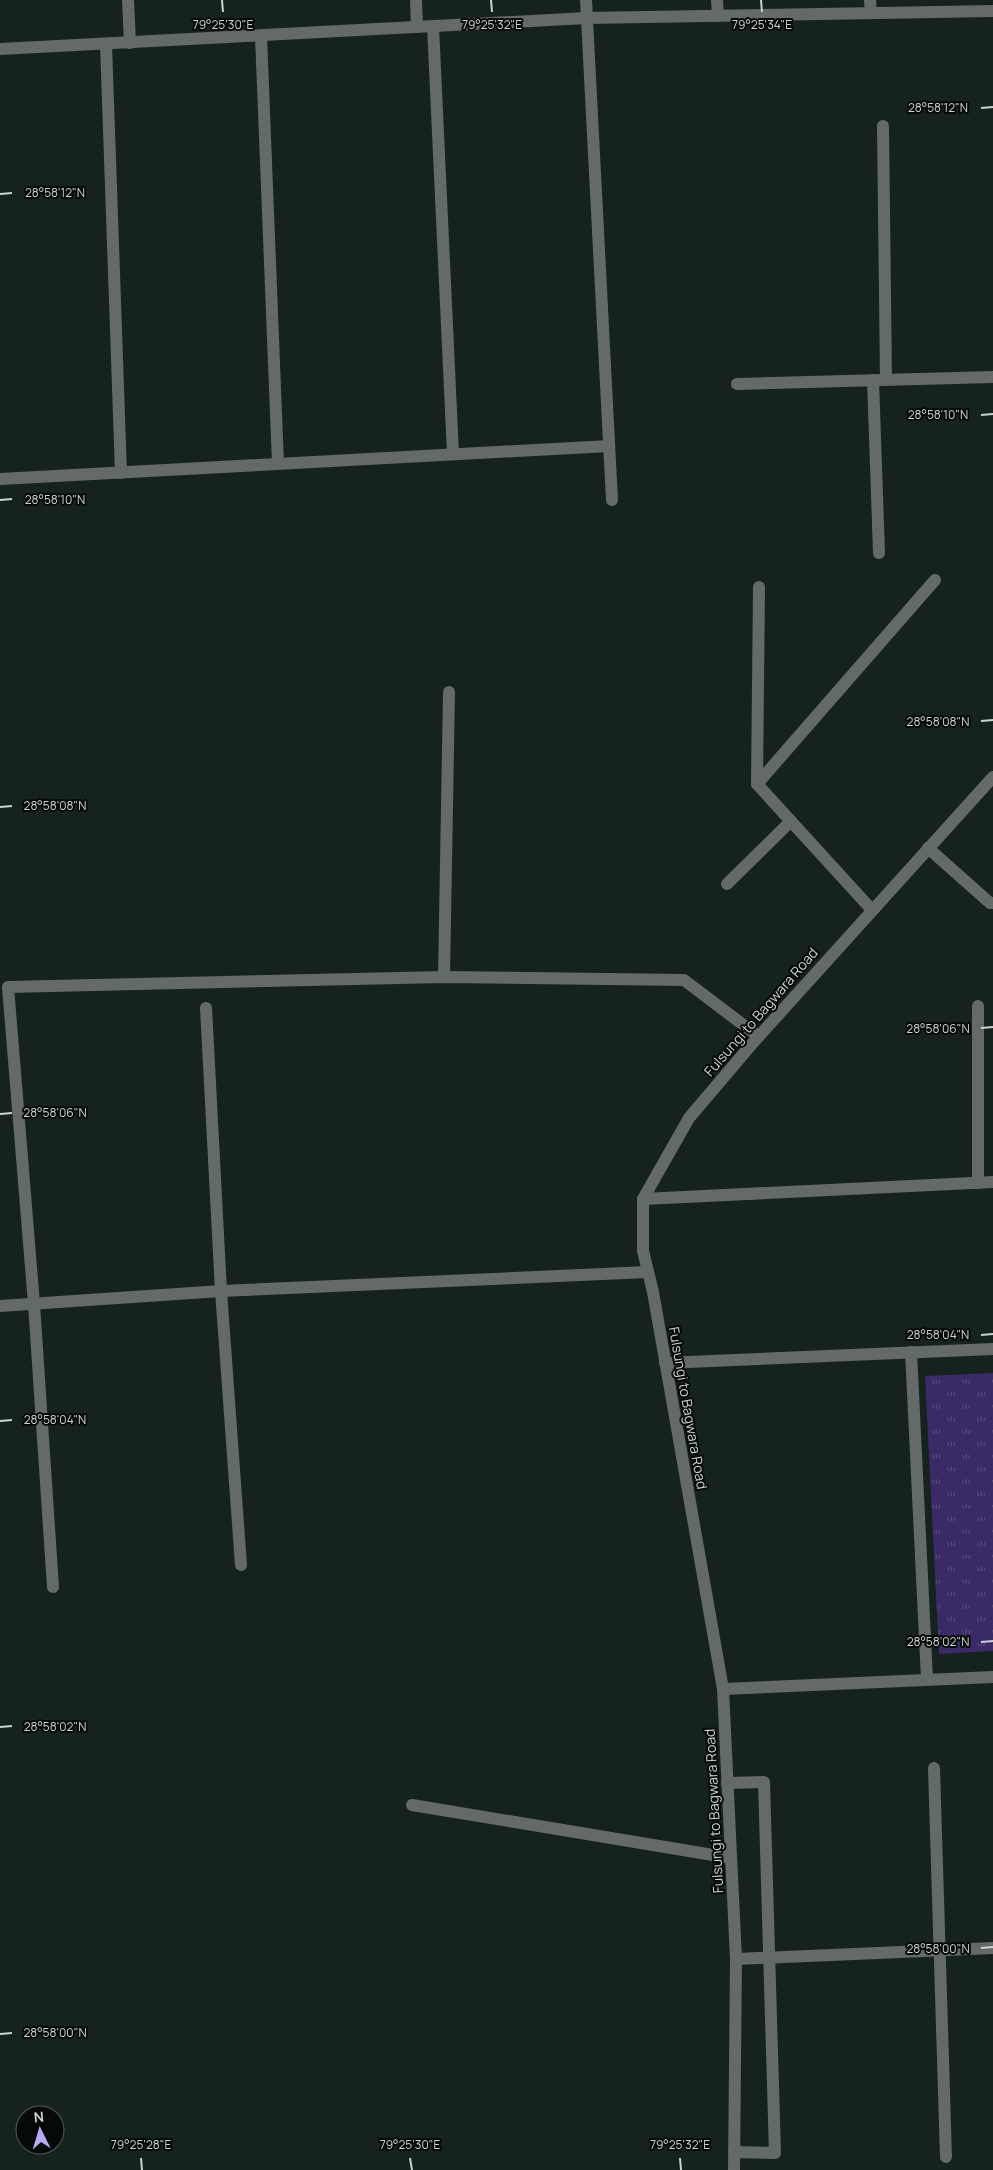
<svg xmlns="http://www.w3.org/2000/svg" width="993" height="2170" viewBox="0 0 993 2170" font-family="Manrope,sans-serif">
  <defs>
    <pattern id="grass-tufts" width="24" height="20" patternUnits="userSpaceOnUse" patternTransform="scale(1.25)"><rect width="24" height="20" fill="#3a2a65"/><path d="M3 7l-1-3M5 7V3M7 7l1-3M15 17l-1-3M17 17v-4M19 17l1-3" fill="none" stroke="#55487a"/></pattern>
  </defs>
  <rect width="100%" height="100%" fill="#15221e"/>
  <path fill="url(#grass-tufts)" d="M993,1373v278l-54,3 -14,-278z"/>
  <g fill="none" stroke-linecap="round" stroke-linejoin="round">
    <g stroke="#636a67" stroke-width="12">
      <path d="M128,0l2,43"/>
      <path d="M416,0l1,27"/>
      <path d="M586,0l26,500"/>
      <path d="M717,0l1,16"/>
      <path d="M870,0l1,13"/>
      <path d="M433,26l20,428"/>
      <path d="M261,36l17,428"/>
      <path d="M106,44l15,429"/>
      <path d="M0,49l587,-31 406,-7"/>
      <path d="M883,126l3,254"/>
      <path d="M873,380l6,173"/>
      <path d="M737,384l256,-7"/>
      <path d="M0,479l609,-33"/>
      <path d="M759,587l-2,197 115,126"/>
      <path d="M757,784l178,-204"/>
      <path d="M928,848l62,55h3"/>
      <path d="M727,884l64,-63"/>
      <path d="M444,977l5,-285"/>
      <path d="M206,1008l15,283 20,274"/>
      <path d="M978,1183v-177"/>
      <path d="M643,1199l350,-17"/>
      <path d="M0,1306l221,-15 427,-19"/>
      <path d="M911,1352l16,327"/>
      <path d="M665,1363l328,-14"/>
      <path d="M53,1587l-19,-283 -26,-317 436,-10 240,3 74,56"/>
      <path d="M723,1689l270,-12"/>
      <path d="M934,1768l12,389"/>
      <path d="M727,1783l37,-1 11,371 -41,-1"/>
      <path d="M412,1805l319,53"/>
      <path d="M736,1959l257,-11"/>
      <path d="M734,2170l2,-211 -13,-270 -70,-397 -10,-41v-52l46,-81 62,-73 242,-268"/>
    </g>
  </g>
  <path fill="none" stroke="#cbd3d0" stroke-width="2" d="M222,0l1,12M491,0l1,12M761,0l1,12M981,108l12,-1M0,194l12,-1M981,415l12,-1M0,500l12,-1M981,721l12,-1M0,807l12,-1M981,1028l12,-1M0,1114l12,-1M981,1335l12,-1M0,1421l12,-1M981,1642l12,-1M0,1727l12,-1M981,1948l12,-1M0,2034l12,-1M141,2158l1,12M410,2158l2,12M680,2158l1,12"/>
  <g text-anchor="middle" stroke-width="4" stroke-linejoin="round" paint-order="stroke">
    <g font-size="14" fill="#cbd3d0" stroke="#050a08">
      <text transform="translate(761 1012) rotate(-49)" y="5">Fulsungi to Bagwara Road</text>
      <text transform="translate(688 1408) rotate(80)" y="5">Fulsungi to Bagwara Road</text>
      <text transform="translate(714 1811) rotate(-93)" y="5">Fulsungi to Bagwara Road</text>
    </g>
  </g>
  <g font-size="12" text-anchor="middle" fill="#cbd3d0" stroke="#050a08" stroke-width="4" stroke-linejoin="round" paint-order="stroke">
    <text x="223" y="29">79°25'30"E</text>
    <text x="492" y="29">79°25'32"E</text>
    <text x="762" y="29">79°25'34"E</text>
    <text x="938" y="112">28°58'12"N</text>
    <text x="55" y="197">28°58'12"N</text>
    <text x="938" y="419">28°58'10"N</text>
    <text x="55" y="504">28°58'10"N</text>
    <text x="938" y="726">28°58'08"N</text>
    <text x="55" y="810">28°58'08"N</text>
    <text x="938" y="1033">28°58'06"N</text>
    <text x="55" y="1117">28°58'06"N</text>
    <text x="938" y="1339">28°58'04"N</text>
    <text x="55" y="1424">28°58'04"N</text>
    <text x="938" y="1646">28°58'02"N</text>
    <text x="55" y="1731">28°58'02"N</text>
    <text x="938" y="1953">28°58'00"N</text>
    <text x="55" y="2037">28°58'00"N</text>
    <text x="141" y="2149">79°25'28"E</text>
    <text x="410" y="2149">79°25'30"E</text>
    <text x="680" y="2149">79°25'32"E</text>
  </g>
  <g transform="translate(40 2130) rotate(355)"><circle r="24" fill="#050a08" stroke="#545a58"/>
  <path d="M0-4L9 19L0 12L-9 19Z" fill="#baaaf6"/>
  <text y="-8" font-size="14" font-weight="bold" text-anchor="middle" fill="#cbd3d0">N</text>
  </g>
</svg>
